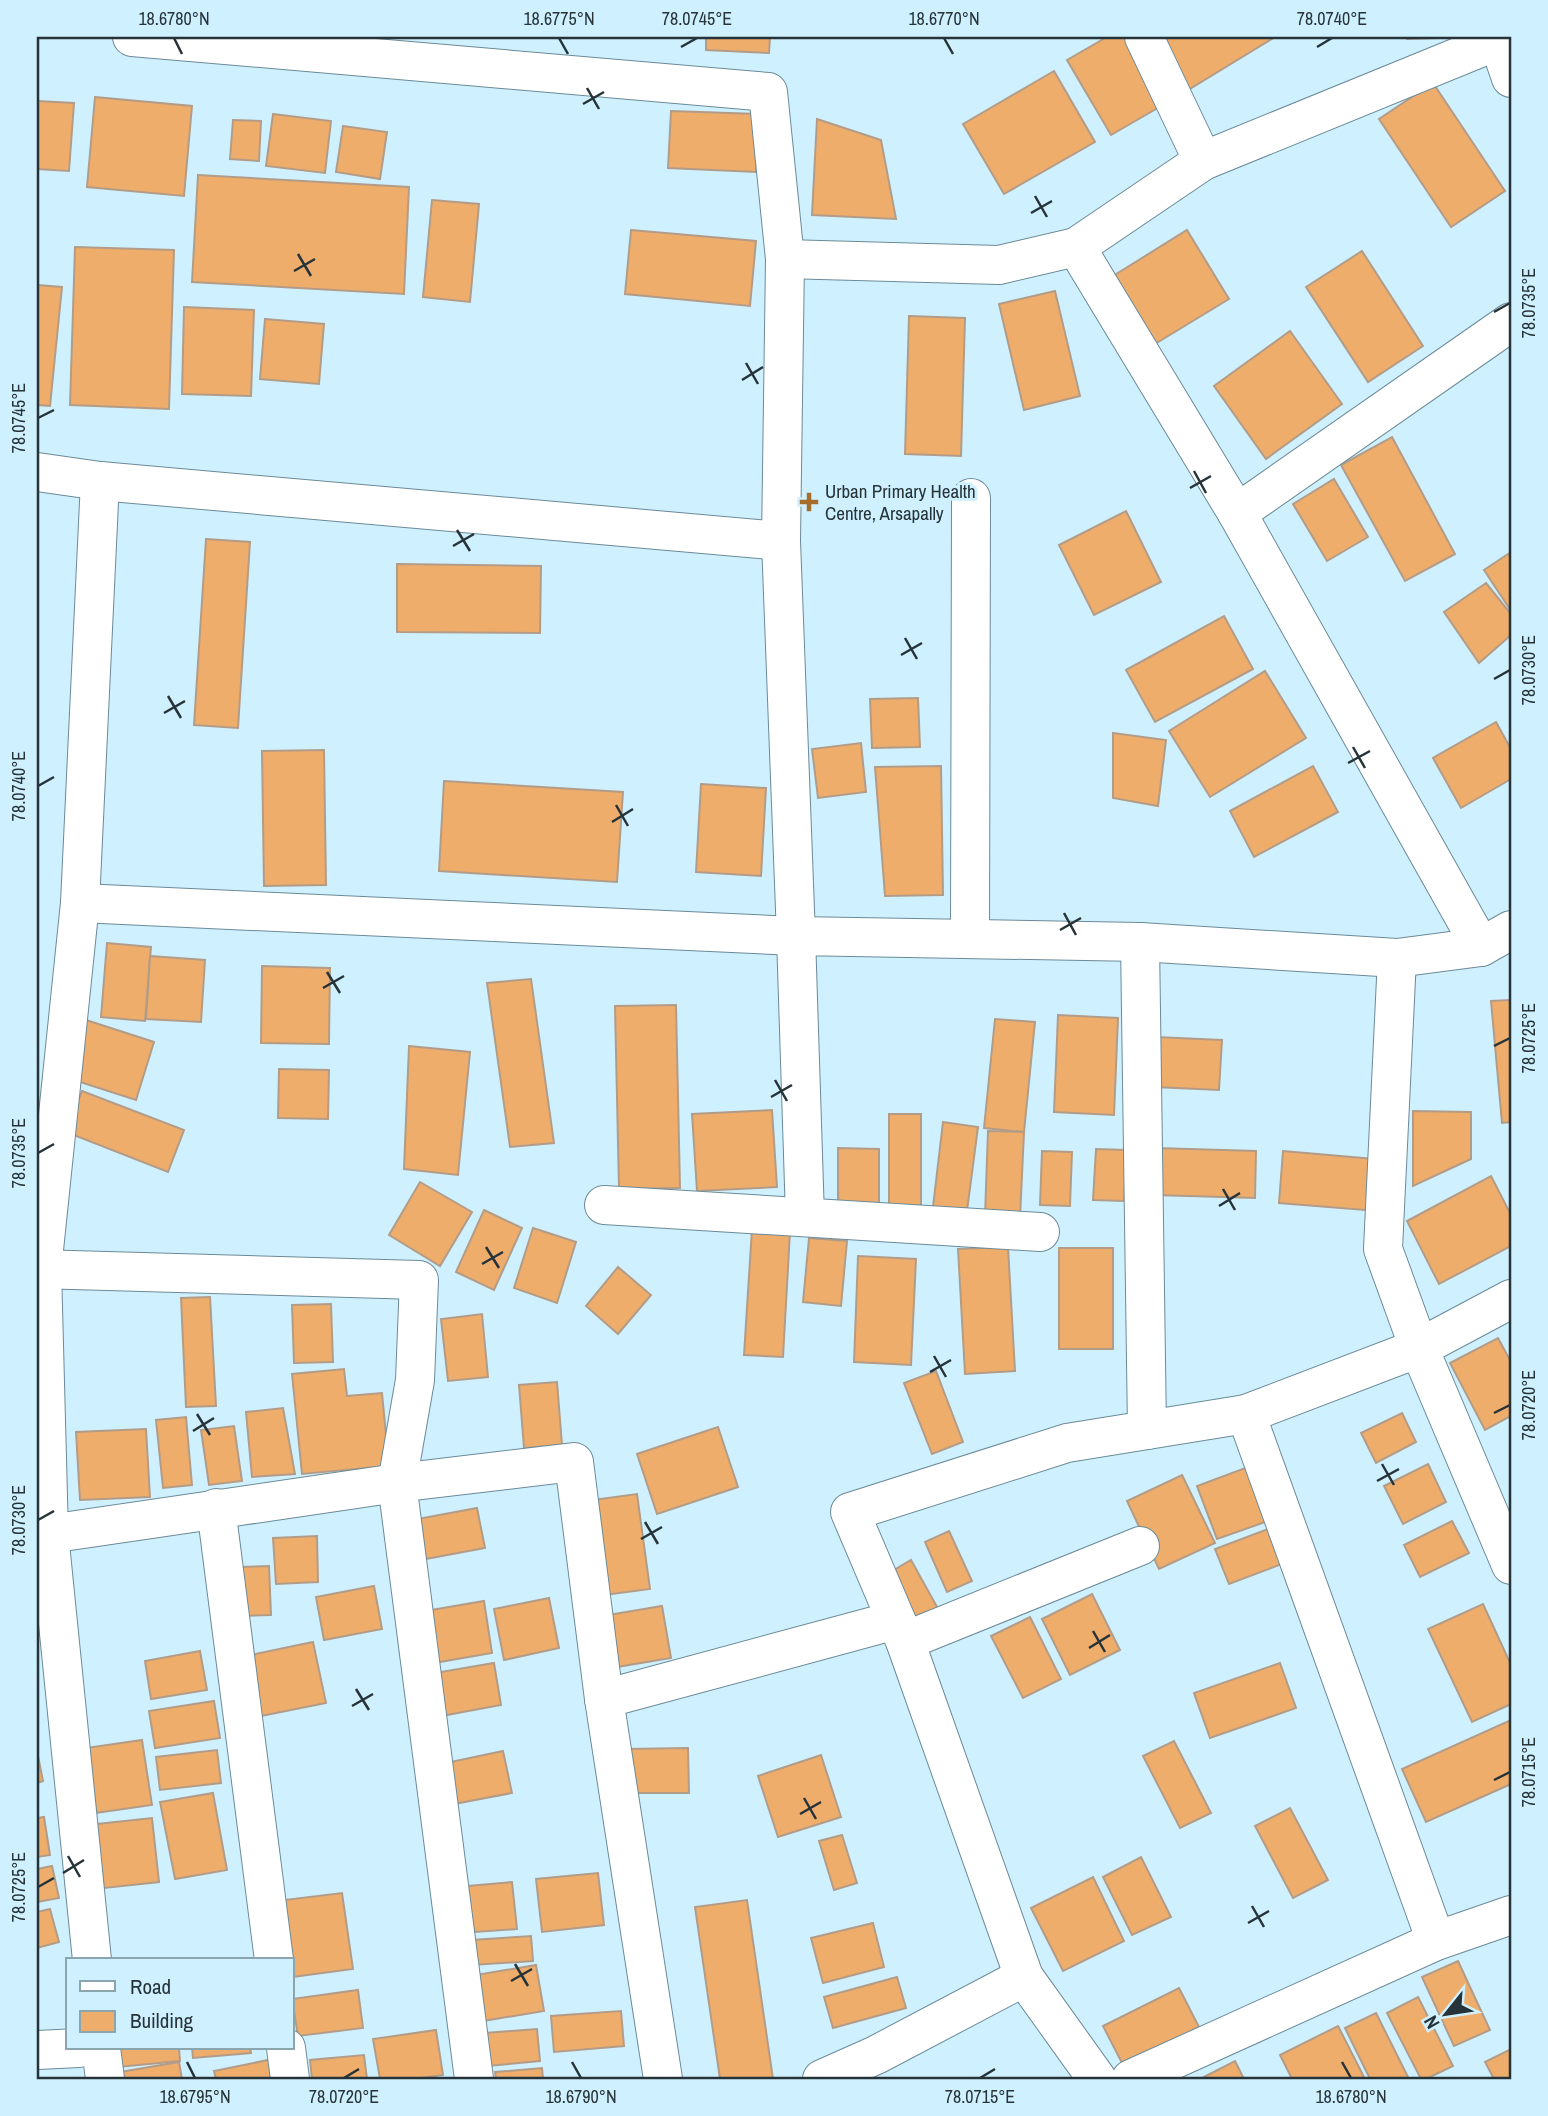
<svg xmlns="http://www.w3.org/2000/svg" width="1548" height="2116" viewBox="0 0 1548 2116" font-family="'Archivo Narrow',sans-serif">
  <rect width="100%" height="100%" fill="#cff1ff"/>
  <g fill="#efad6c" stroke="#b39c87" stroke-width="2">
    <path d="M706,37h64l-1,16 -63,-3z"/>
    <path d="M1107,37h17l39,68 -52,30 -44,-75z"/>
    <path d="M1163,37h112l-87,53z"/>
    <path d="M1407,37h60l-60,2z"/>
    <path d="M1054,71l41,71 -91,52 -41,-70z"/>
    <path d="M1433,83l72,108 -54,36 -72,-108z"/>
    <path d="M95,97l97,9 -8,90 -97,-9z"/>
    <path d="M37,101l37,2 -5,68 -32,-2z"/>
    <path d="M671,111l87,3 -2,58 -88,-4z"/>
    <path d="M273,114l58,7 -6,52 -59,-7z"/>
    <path d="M817,119l64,21 15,79 -84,-4z"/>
    <path d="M233,120l28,1 -2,40 -29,-2z"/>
    <path d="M343,126l44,6 -7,47 -44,-7z"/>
    <path d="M198,175l211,12 -5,107 -212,-12z"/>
    <path d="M432,200l47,4 -9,98 -47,-5z"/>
    <path d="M631,230l125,11 -6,65 -125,-12z"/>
    <path d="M1187,230l42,69 -74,45 -42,-68z"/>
    <path d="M75,247l99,3 -5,159 -99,-4z"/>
    <path d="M1362,251l61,95 -55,36 -62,-95z"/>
    <path d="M37,285l25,2 -12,119 -13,-1z"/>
    <path d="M1055,291l25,105 -56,14 -25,-106z"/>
    <path d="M184,307l70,3 -3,86 -69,-2z"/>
    <path d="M909,316l56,2 -4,138 -56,-2z"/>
    <path d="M265,319l59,5 -5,60 -59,-5z"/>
    <path d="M1290,331l52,73 -76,55 -52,-73z"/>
    <path d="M1392,437l63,117 -50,27 -64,-116z"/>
    <path d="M1334,479l34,58 -41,24 -34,-57z"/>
    <path d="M1126,511l35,71 -67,33 -35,-70z"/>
    <path d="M206,539l44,3 -12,186 -44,-3z"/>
    <path d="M1511,552v59l-27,-41z"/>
    <path d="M397,564l144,2 -1,67 -143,-1z"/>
    <path d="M1486,583l25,31v21l-32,28 -35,-51z"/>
    <path d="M1224,616l29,53 -98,53 -29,-52z"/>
    <path d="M1265,671l41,67 -96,59 -41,-66z"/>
    <path d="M918,698l2,49 -48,1 -2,-49z"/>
    <path d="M1496,722l15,27v30l-50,29 -28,-50z"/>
    <path d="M1113,733l53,7 -8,66 -45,-8z"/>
    <path d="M861,743l5,49 -48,6 -6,-49z"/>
    <path d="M324,750l2,135 -62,1 -2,-135z"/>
    <path d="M941,766l2,129 -58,1 -10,-129z"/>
    <path d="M1313,766l25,46 -84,45 -24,-46z"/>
    <path d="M444,781l179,11 -6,90 -178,-11z"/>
    <path d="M701,784l65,4 -5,88 -65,-4z"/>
    <path d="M107,943l44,4 -6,74 -44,-4z"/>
    <path d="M150,956l55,4 -4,62 -55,-3z"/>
    <path d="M262,966l68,2 -1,76 -68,-1z"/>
    <path d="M531,979l23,164 -44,4 -23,-164z"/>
    <path d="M1511,1000v122l-9,1 -11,-122z"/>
    <path d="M676,1005l4,183 -61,1 -4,-183z"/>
    <path d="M1058,1015l60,3 -4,97 -60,-3z"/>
    <path d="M995,1019l40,3 -11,110 -40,-4z"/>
    <path d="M86,1020l68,22 -18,58 -68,-22z"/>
    <path d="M1156,1037l66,3 -3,50 -65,-3z"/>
    <path d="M409,1046l61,6 -12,123 -54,-6z"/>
    <path d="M279,1069l50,1 -1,49 -50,-1z"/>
    <path d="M82,1091l102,39 -16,42 -102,-40z"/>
    <path d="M772,1110l5,77 -80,4 -5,-77z"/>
    <path d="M1413,1111l58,1v47l-58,27z"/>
    <rect x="889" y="1114" width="32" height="100"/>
    <path d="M943,1122l35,5 -11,84 -34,-4z"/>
    <path d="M988,1131l36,1 -4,86 -35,-2z"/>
    <path d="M838,1148l41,1v70h-41z"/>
    <path d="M1156,1148l100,3 -1,47 -100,-3z"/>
    <path d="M1096,1149l31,1 -3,51 -31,-1z"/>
    <path d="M1042,1151l30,1 -2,54 -30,-1z"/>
    <path d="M1283,1151l91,8 3,52 -98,-8z"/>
    <path d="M1491,1176l20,39v31l-72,38 -32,-63z"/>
    <path d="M420,1182l52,30 -32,54 -51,-31z"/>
    <path d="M484,1210l38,18 -28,62 -38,-18z"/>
    <path d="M533,1228l43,14 -19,61 -43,-15z"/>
    <path d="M752,1229l38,3 -7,125 -39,-2z"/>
    <path d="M809,1238l38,3 -6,65 -38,-4z"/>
    <path d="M1008,1247l7,124 -50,3 -7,-125z"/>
    <rect x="1059" y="1248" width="54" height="101"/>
    <path d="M858,1256l58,3 -5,106 -57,-3z"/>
    <path d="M618,1267l33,28 -33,39 -32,-28z"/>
    <path d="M210,1297l6,109 -30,1 -5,-109z"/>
    <path d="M331,1304l2,58 -39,1 -2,-58z"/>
    <path d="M482,1314l6,63 -40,4 -7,-62z"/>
    <path d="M1498,1338l13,24v54l-26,14 -35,-67z"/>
    <path d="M344,1369l3,27 35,-3 7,73 -87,8 -10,-100z"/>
    <path d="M936,1371l27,71 -31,12 -28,-71z"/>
    <path d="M557,1382l5,63 -38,3 -5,-63z"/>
    <path d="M283,1408l12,66 -43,3 -6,-65z"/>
    <path d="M1402,1413l14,29 -40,21 -15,-30z"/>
    <path d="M186,1417l6,68 -29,3 -7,-68z"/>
    <path d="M234,1426l8,55 -33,4 -8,-55z"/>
    <path d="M718,1427l20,60 -81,27 -20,-60z"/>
    <path d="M146,1429l4,68 -70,3 -4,-68z"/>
    <path d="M1428,1464l18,38 -43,22 -19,-38z"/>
    <path d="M1248,1467l20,54 -51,18 -20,-53z"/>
    <path d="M1182,1475l33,68 -56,26 -32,-68z"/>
    <path d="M637,1494l13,95 -45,6 -13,-95z"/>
    <path d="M477,1508l8,40 -70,13 -8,-40z"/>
    <path d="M1452,1521l17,32 -49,24 -16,-32z"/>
    <path d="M1268,1529l14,35 -53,20 -14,-35z"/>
    <path d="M949,1531l23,50 -25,11 -22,-50z"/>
    <path d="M317,1536l1,46 -42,2 -3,-46z"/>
    <path d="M911,1560l30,54 -22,12 -30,-53z"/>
    <path d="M269,1566l2,49 -29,1 -2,-49z"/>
    <path d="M374,1586l8,43 -58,11 -8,-43z"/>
    <path d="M1092,1594l28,56 -50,25 -28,-56z"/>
    <path d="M549,1598l10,50 -55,12 -10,-51z"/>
    <path d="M484,1601l8,52 -58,10 -9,-52z"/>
    <path d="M1483,1604l28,61v39l-39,18 -44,-93z"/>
    <path d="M662,1606l9,52 -54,9 -9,-52z"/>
    <path d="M1030,1617l31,62 -38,19 -32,-62z"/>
    <path d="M313,1642l13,61 -65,13 -11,-61z"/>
    <path d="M200,1651l7,39 -56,9 -6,-38z"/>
    <path d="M494,1663l7,42 -65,12 -7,-43z"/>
    <path d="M1280,1663l16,45 -86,30 -16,-45z"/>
    <path d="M214,1701l6,37 -65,10 -6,-37z"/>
    <path d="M1511,1720v64l-85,38 -24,-53z"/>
    <path d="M142,1740l10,65 -64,9 -9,-65z"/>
    <path d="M1174,1741l37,72 -31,15 -37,-72z"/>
    <path d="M688,1748l1,45h-64v-44z"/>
    <path d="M217,1750l4,33 -61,7 -4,-33z"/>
    <path d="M37,1751l6,30 -6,2z"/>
    <path d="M503,1751l9,42 -58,11 -8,-41z"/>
    <path d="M821,1755l20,62 -63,20 -20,-61z"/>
    <path d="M213,1793l14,77 -52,9 -15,-77z"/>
    <path d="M1290,1808l38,72 -35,18 -38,-72z"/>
    <path d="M44,1817l6,38 -13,2v-39z"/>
    <path d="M152,1818l7,64 -64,7 -7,-64z"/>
    <path d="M842,1835l15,48 -23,7 -15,-49z"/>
    <path d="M1141,1857l30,60 -39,18 -29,-58z"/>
    <path d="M52,1866l7,32 -22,4v-33z"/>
    <path d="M598,1873l6,52 -62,7 -6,-53z"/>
    <path d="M1093,1877l31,64 -61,30 -32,-63z"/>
    <path d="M512,1882l5,47 -56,4 -4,-46z"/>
    <path d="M342,1893l11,76 -61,8v-17l-16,-59z"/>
    <path d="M747,1900l26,179h-53l-25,-172z"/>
    <path d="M50,1909l9,33 -22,6v-36z"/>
    <path d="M873,1923l11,44 -61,16 -12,-45z"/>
    <path d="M531,1936l2,25 -61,4 -1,-25z"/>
    <path d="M1458,1961l32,69 -36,16 -32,-69z"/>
    <path d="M536,1965l8,46 -61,10 -7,-46z"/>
    <path d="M897,1977l9,31 -73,20 -9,-31z"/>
    <path d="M1179,1988l20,39 -76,38 -20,-39z"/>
    <path d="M358,1990l5,38 -65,8 -6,-37z"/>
    <path d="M1418,1997l35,69 -27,13h-5l-34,-66z"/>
    <path d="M621,2011l3,35 -70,6 -3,-36z"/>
    <path d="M1376,2013l33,66h-39l-25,-51z"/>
    <path d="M1338,2026l27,53h-73l-12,-24z"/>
    <path d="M537,2029l3,32 -52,5 -3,-33z"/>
    <path d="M436,2030l7,45 -30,4h-33l-7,-40z"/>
    <path d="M116,2048h63l1,13 -62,6z"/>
    <path d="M192,2048h58l1,5 -58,5z"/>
    <path d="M1511,2049v30h-17l-9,-17z"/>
    <path d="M364,2055l3,24h-55l-2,-19z"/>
    <path d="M273,2059l4,20h-61l-2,-8z"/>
    <path d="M1235,2061l9,18h-44z"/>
    <path d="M179,2062l3,17h-60l-2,-7z"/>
    <path d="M542,2068l1,11h-47l-1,-7z"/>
  </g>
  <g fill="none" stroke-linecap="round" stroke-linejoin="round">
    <g stroke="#6b8a97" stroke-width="40">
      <g id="street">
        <path d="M1497,37l14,41"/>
        <path d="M1203,161l294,-120"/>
        <path d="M1076,247l127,-86 -59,-124"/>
        <path d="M785,259l214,6 77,-18 161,266 274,-191"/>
        <path d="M37,472l63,9 681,60"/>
        <path d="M100,481l-20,422 -38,366 7,265 348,-51 177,-21 30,237 59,380"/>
        <path d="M1237,513l244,434"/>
        <path d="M80,903l716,33 -15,-395 4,-282 -17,-167 -636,-55"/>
        <path d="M970,937l1,-439"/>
        <path d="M1140,942l7,488"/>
        <path d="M1397,958l-14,291 36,99 92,-49"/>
        <path d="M604,1205l436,27"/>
        <path d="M805,1217l-9,-281 344,6 257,16 84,-11 30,-17"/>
        <path d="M37,1269l382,11 -4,100 -18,103 77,596"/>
        <path d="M1246,1414l190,527"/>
        <path d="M216,1508l58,452"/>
        <path d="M37,1535l12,-1 43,426"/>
        <path d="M905,1641l235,-95"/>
        <path d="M604,1699l292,-79"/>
        <path d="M101,2048l4,31"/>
        <path d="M286,2048l4,31"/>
        <path d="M37,2050l42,-2"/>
        <path d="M822,2079l54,-24 148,-78"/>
        <path d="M1097,2079l-73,-102 -119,-336 -55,-129 217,-69 179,-29 173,-66 92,217"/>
        <path d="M1131,2079l305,-138 75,-26"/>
      </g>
    </g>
    <use href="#street" stroke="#fff" stroke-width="38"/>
  </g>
  <path fill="none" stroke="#263338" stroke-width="2.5" d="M174,38l8,16M559,38l9,16M944,38l9,16M681,47l16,-9M1317,47l15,-9M587,88l12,21M583,104l21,-12M1035,196l12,21M1031,213l21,-12M298,254l13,22M294,271l21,-12M1494,312l16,-9M746,363l12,21M742,380l21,-13M38,418l16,-8M1194,471l12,22M1190,488l21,-12M457,530l13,21M453,546l21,-12M905,638l12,21M901,655l21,-12M1494,679l16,-9M168,696l13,22M164,713l21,-12M1353,747l12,21M1348,763l22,-12M38,786l16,-9M616,805l12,21M612,822l21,-13M1064,913l12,22M1060,930l21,-12M327,972l13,21M323,988l21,-12M1494,1046l16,-8M775,1080l12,21M771,1097l21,-12M38,1153l16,-9M1223,1189l12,21M1219,1206l21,-13M486,1247l13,21M482,1264l21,-12M934,1356l12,21M930,1372l21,-12M1494,1413l16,-8M197,1414l13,21M193,1431l21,-13M1382,1464l12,21M1377,1481l22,-12M38,1520l16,-9M645,1522l13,22M641,1539l21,-12M1093,1631l12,21M1089,1648l21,-13M356,1689l13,21M352,1706l21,-12M1494,1780l16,-8M804,1798l12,21M800,1814l21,-12M68,1856l12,21M63,1873l21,-13M38,1887l16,-9M1252,1906l12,21M1248,1923l21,-12M515,1964l13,22M511,1981l21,-12M187,2062l8,16M572,2062l9,16M1342,2062l9,16M344,2078l15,-9M980,2078l15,-9"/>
  <path fill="#a66c2c" stroke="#cff1ff" stroke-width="2.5" d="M805.5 491.5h7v7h7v7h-7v7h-7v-7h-7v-7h7z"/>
  <g text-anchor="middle" stroke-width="6" stroke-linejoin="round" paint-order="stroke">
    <g font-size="19" fill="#263338" stroke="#cff1ff" text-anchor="start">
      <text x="825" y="498">Urban Primary Health<tspan x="825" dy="22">Centre, Arsapally</tspan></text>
    </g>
  </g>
  <rect width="1548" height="2116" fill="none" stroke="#cff1ff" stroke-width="77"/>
  <rect x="66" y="1958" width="228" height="91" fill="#cff1ff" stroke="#8ba5af" stroke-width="2"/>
  <rect x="80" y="1981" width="35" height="10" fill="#ffffff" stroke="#8ba5af" stroke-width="2"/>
  <text x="130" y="1994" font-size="21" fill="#263338">Road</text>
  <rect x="80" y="2011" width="35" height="21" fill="#efad6c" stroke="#8ba5af" stroke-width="2"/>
  <text x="130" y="2028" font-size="21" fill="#263338">Building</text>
  <g transform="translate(1446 2014) rotate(240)" stroke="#cff1ff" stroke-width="5" paint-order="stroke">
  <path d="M0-5L12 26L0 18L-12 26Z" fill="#263338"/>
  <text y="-10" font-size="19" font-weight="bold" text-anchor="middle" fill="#263338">N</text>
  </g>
  <rect x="38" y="38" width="1472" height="2040" fill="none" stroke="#263338" stroke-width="2.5"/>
  <g font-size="18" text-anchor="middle" fill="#263338">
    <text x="174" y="25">18.6780°N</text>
    <text x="559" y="25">18.6775°N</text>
    <text x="697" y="25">78.0745°E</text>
    <text x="944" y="25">18.6770°N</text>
    <text x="1332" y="25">78.0740°E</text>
    <text transform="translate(1529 303) rotate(-90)" y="6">78.0735°E</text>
    <text transform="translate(19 418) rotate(-90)" y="6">78.0745°E</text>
    <text transform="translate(1529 670) rotate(-90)" y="6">78.0730°E</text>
    <text transform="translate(19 786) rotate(-90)" y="6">78.0740°E</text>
    <text transform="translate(1529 1038) rotate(-90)" y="6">78.0725°E</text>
    <text transform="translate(19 1153) rotate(-90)" y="6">78.0735°E</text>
    <text transform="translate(1529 1405) rotate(-90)" y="6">78.0720°E</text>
    <text transform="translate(19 1520) rotate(-90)" y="6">78.0730°E</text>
    <text transform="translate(1529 1772) rotate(-90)" y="6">78.0715°E</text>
    <text transform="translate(19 1887) rotate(-90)" y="6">78.0725°E</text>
    <text x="195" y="2103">18.6795°N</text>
    <text x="344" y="2103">78.0720°E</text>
    <text x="581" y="2103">18.6790°N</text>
    <text x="980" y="2103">78.0715°E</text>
    <text x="1351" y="2103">18.6780°N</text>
  </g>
</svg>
